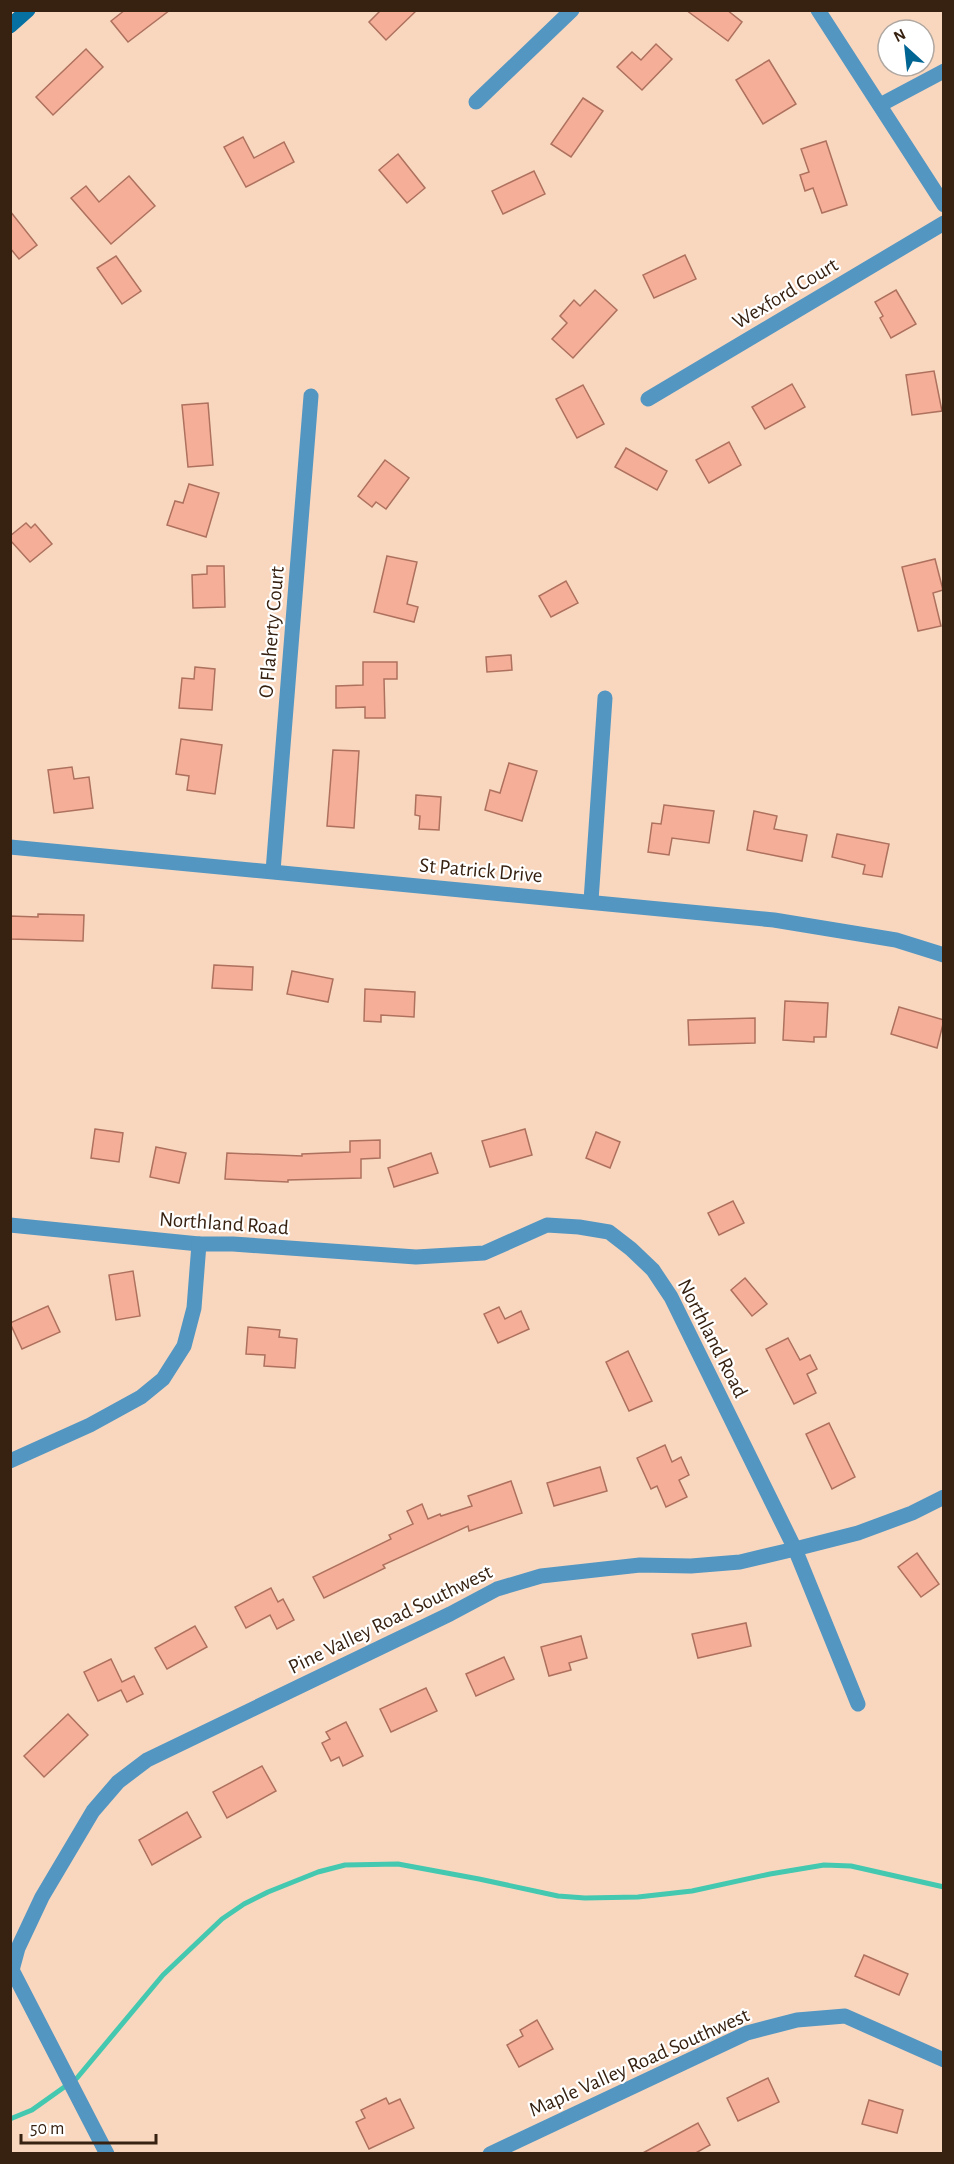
<svg xmlns="http://www.w3.org/2000/svg" width="954" height="2164" viewBox="0 0 954 2164" font-family="'Alegreya Sans',sans-serif">
  <rect width="100%" height="100%" fill="#f9d7bf"/>
  <g fill="none" stroke-linecap="round" stroke-linejoin="round">
    <path stroke="#45c8b0" stroke-width="5" d="M10,2119l22,-9 45,-32 86,-103 59,-56 22,-15 24,-12 50,-20 27,-7 53,-1 81,15 79,17 27,2 53,-1 54,-6 78,-17 54,-9 27,1 93,21"/>
  </g>
  <g fill="#f5ae98" stroke="#ae715e" stroke-width="1.5">
    <path d="M125,10h45l-42,32 -17,-21z"/>
    <path d="M381,10h36l-31,30 -17,-18z"/>
    <path d="M686,10h41l15,12 -14,19z"/>
    <path d="M656,44l16,15 -30,31 -25,-23 15,-15 9,8z"/>
    <path d="M86,49l17,18 -50,48 -17,-18z"/>
    <path d="M769,60l27,44 -33,20 -27,-44z"/>
    <path d="M583,98l20,13 -32,46 -20,-13z"/>
    <path d="M243,137l11,21 30,-16 10,20 -48,25 -22,-40z"/>
    <path d="M826,141l21,64 -25,8 -9,-25 -8,3 -5,-16 9,-3 -8,-23z"/>
    <path d="M398,154l27,34 -18,15 -28,-33z"/>
    <path d="M534,171l11,23 -42,20 -11,-23z"/>
    <path d="M129,176l26,30 -44,38 -40,-46 15,-12 13,16z"/>
    <path d="M10,211l27,34 -18,14 -9,-11z"/>
    <path d="M685,255l11,24 -42,19 -11,-23z"/>
    <path d="M116,256l25,35 -19,13 -25,-36z"/>
    <path d="M595,290l22,20 -44,48 -21,-19 15,-16 -7,-7 14,-16 6,6z"/>
    <path d="M896,290l20,34 -25,14 -11,-20 3,-2 -8,-14z"/>
    <path d="M934,371l8,40 -30,4 -6,-40z"/>
    <path d="M792,384l13,23 -40,22 -13,-22z"/>
    <path d="M583,385l21,39 -27,14 -21,-39z"/>
    <path d="M208,403l5,62 -25,2 -6,-62z"/>
    <path d="M729,442l12,23 -32,18 -13,-23z"/>
    <path d="M626,448l41,23 -10,19 -42,-23z"/>
    <path d="M385,460l24,18 -23,31 -10,-7 -4,5 -14,-11z"/>
    <path d="M189,484l30,9 -13,44 -39,-12 8,-24 8,2z"/>
    <path d="M26,523l5,5 4,-4 17,20 -22,18 -20,-22v-4z"/>
    <path d="M387,556l30,6 -10,42 11,3 -4,15 -40,-10z"/>
    <path d="M935,559l8,31 -10,3 8,33 -23,5 -16,-64z"/>
    <path d="M207,566h17l1,41 -32,1 -1,-33 15,-1z"/>
    <path d="M566,581l12,22 -27,14 -12,-21z"/>
    <path d="M511,655l1,15 -25,2 -1,-15z"/>
    <path d="M363,662h34v17h-13l1,39h-20v-11l-29,1v-22l27,-1z"/>
    <path d="M195,667l20,2 -3,41 -33,-2 3,-30 12,1z"/>
    <path d="M181,739l41,6 -7,49 -28,-4 2,-14 -13,-2z"/>
    <path d="M333,750l26,1 -5,77 -27,-2z"/>
    <path d="M509,763l28,8 -15,50 -37,-11 5,-20 10,3z"/>
    <path d="M72,767l2,12 15,-2 4,31 -39,5 -6,-43z"/>
    <path d="M416,795l25,2 -2,33 -20,-1 1,-13 -5,-1z"/>
    <path d="M664,805l50,6 -5,32 -37,-5 -3,17 -21,-3 4,-29 9,1z"/>
    <path d="M754,811l23,5 -3,13 33,6 -5,26 -55,-11z"/>
    <path d="M837,834l52,10 -7,33 -19,-3 2,-9 -33,-8z"/>
    <path d="M38,914l46,1 -1,26 -73,-2v-23l28,1z"/>
    <path d="M214,965l39,2 -1,23 -40,-2z"/>
    <path d="M292,971l41,8 -5,23 -41,-8z"/>
    <path d="M365,989l50,3 -1,25 -33,-2v7l-17,-1z"/>
    <path d="M785,1001l43,2 -2,34h-12v5l-31,-2z"/>
    <path d="M899,1007l45,13 -7,28 -46,-14z"/>
    <path d="M755,1018v25l-66,2 -1,-25z"/>
    <path d="M95,1129l28,4 -4,29 -28,-4z"/>
    <path d="M525,1129l7,26 -42,12 -8,-26z"/>
    <path d="M596,1132l24,10 -10,26 -24,-10z"/>
    <path d="M380,1140v18l-19,1v19l-73,2v2l-63,-3 2,-26 75,3v-2l48,-2v-11z"/>
    <path d="M156,1147l30,6 -7,30 -29,-6z"/>
    <path d="M431,1153l7,20 -44,14 -6,-19z"/>
    <path d="M733,1201l11,22 -25,12 -11,-22z"/>
    <path d="M133,1271l7,45 -24,4 -7,-45z"/>
    <path d="M745,1278l22,26 -15,12 -21,-26z"/>
    <path d="M48,1306l12,26 -38,17 -12,-26z"/>
    <path d="M499,1307l6,12 16,-8 8,18 -31,14 -14,-29z"/>
    <path d="M248,1327l32,3 -1,7 18,2 -2,29 -31,-2 1,-11 -19,-1z"/>
    <path d="M788,1338l12,22 10,-5 7,14 -10,5 9,19 -22,11 -28,-55z"/>
    <path d="M628,1351l24,50 -23,10 -23,-49z"/>
    <path d="M829,1423l26,54 -23,12 -26,-55z"/>
    <path d="M665,1445l7,17 9,-5 8,18 -10,5 8,17 -21,10 -9,-21 -6,3 -14,-31z"/>
    <path d="M600,1467l7,24 -53,15 -7,-23z"/>
    <path d="M511,1481l11,32 -53,18 -1,-5 -85,39 2,3 -61,30 -11,-21 78,-38 -2,-4 24,-11 -6,-13 15,-7 6,15 12,-5 1,2 31,-10 -4,-10z"/>
    <path d="M917,1553l22,31 -18,13 -23,-30z"/>
    <path d="M271,1588l7,14 5,-3 11,21 -17,9 -7,-14 -24,13 -11,-21z"/>
    <path d="M746,1623l5,23 -53,12 -6,-24z"/>
    <path d="M195,1626l12,21 -40,22 -12,-21z"/>
    <path d="M581,1636l6,22 -18,5 2,7 -22,6 -8,-29z"/>
    <path d="M504,1657l10,22 -38,17 -10,-22z"/>
    <path d="M111,1659l11,23 12,-6 9,18 -16,8 -6,-12 -23,11 -14,-29z"/>
    <path d="M426,1688l11,23 -46,21 -11,-23z"/>
    <path d="M68,1714l20,21 -44,42 -20,-21z"/>
    <path d="M346,1722l17,34 -20,10 -4,-9 -8,4 -9,-18 8,-4 -4,-7z"/>
    <path d="M262,1766l14,25 -49,27 -14,-26z"/>
    <path d="M187,1812l14,25 -49,28 -13,-25z"/>
    <path d="M864,1955l44,19 -9,21 -44,-19z"/>
    <path d="M537,2020l16,29 -34,18 -12,-22 16,-9 -3,-6z"/>
    <path d="M768,2078l11,24 -41,19 -11,-23z"/>
    <path d="M386,2098l3,6 11,-5 14,29 -45,21 -13,-27 9,-4 -4,-8z"/>
    <path d="M869,2100l34,10 -6,23 -35,-9z"/>
    <path d="M698,2123l12,22 -16,9h-53z"/>
  </g>
  <g fill="none" stroke-linecap="round" stroke-linejoin="round">
    <g stroke="#5396c1" stroke-width="15">
      <path d="M818,10l126,195"/>
      <path d="M476,102l96,-92"/>
      <path d="M880,105l64,-34"/>
      <path d="M648,399l296,-176"/>
      <path d="M10,847l764,73 122,20 48,15"/>
      <path d="M273,871l38,-475"/>
      <path d="M591,901l14,-203"/>
      <path d="M10,1225l189,19h34l183,13 68,-4 63,-28 32,2 30,5 22,17 22,21 18,27 124,252 63,155"/>
      <path d="M10,1461l80,-36 51,-28 22,-18 21,-33 10,-38 5,-64"/>
      <path d="M12,1970l6,-22 24,-51 51,-86 25,-29 29,-22 303,-146 47,-25 44,-13 99,-11 51,1 49,-4 55,-13 63,-16 54,-20 32,-16"/>
      <path d="M12,1970l95,184"/>
      <path d="M490,2154l257,-121 50,-13 48,-4 99,44"/>
    </g>
    <path stroke="#0570a1" stroke-width="15" d="M10,26l18,-16"/>
  </g>
  <g text-anchor="middle" stroke-width="4.5" stroke-linejoin="round" paint-order="stroke">
    <g font-size="21" fill="#372212" stroke="#fff">
      <text transform="translate(785 293) rotate(-31)" y="7">Wexford Court</text>
      <text transform="translate(271 632) rotate(-85)" y="7">O Flaherty Court</text>
      <text transform="translate(481 870) rotate(5)" y="7">St Patrick Drive</text>
      <text transform="translate(224 1223) rotate(4)" y="7">Northland Road</text>
      <text transform="translate(713 1338) rotate(63)" y="7">Northland Road</text>
      <text transform="translate(390 1619) rotate(-26)" y="7">Pine Valley Road Southwest</text>
      <text transform="translate(639 2062) rotate(-24)" y="7">Maple Valley Road Southwest</text>
    </g>
  </g>
  <rect width="954" height="2164" fill="none" stroke="#372212" stroke-width="24"/>
  <g transform="translate(906 48) rotate(333)"><circle r="28" fill="#ffffff" stroke="#afa7a0" stroke-width="1.5"/>
  <path d="M0-4.5L10 22L0 15L-10 22Z" fill="#006593"/>
  <text y="-9" font-size="16" font-weight="bold" text-anchor="middle" fill="#372212">N</text>
  </g>
  <path d="M21 2134v9h135v-9" fill="none" stroke="#372212" stroke-width="3"/>
  <text x="30" y="2134" font-size="18" fill="#372212" stroke="#ffffff" stroke-width="4.5" paint-order="stroke">50 m</text>
</svg>
